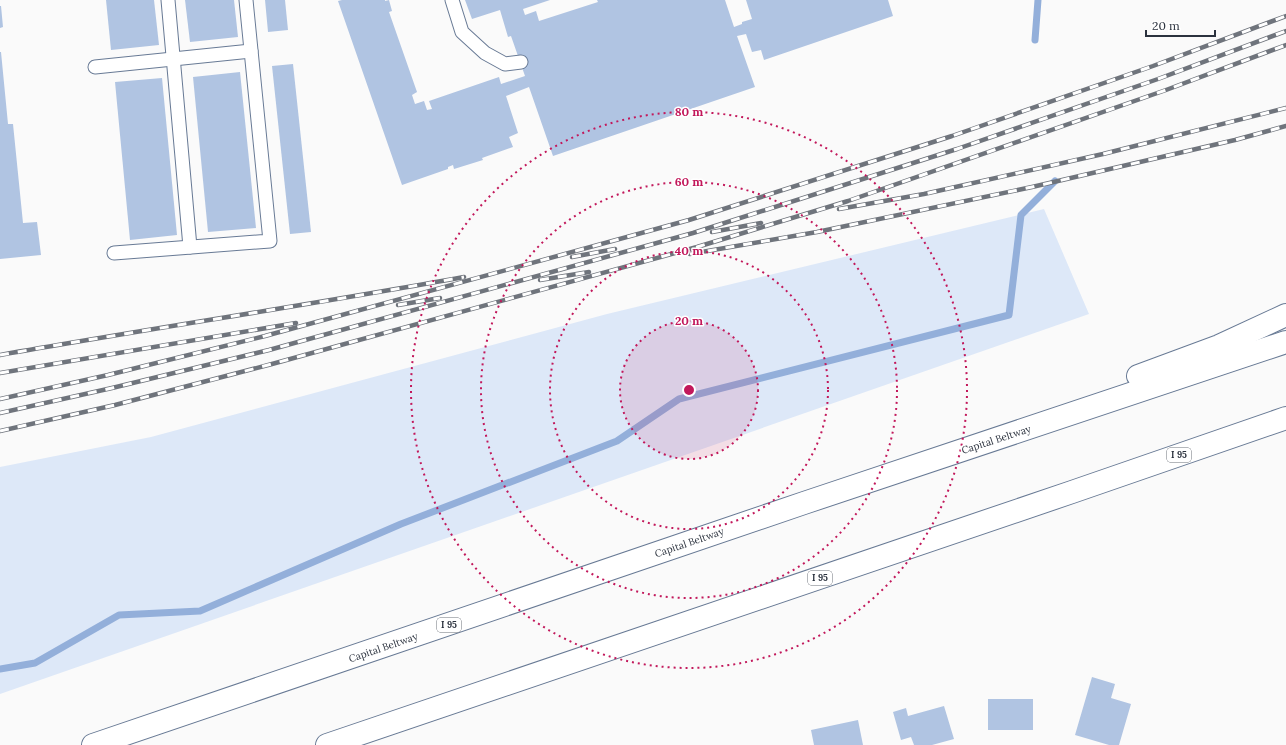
<svg xmlns="http://www.w3.org/2000/svg" width="1286" height="745" viewBox="0 0 1286 745" font-family="Lora,serif">
  <rect width="100%" height="100%" fill="#fafafa"/>
  <path fill="#dde8f8" d="M1044,209l45,105 -1089,380v-227l151,-30 456,-123z"/>
  <g fill="none" stroke-linecap="round" stroke-linejoin="round">
    <g stroke="#93afda" stroke-width="7">
      <path d="M1035,40l3,-40"/>
      <path d="M0,669l35,-6 84,-48 81,-4 201,-87 216,-83 62,-42 330,-84 12,-100 34,-34"/>
    </g>
  </g>
  <g fill="#b0c4e2">
    <path d="M106,0h48l5,45 -48,5z"/>
    <path d="M185,0h49l4,37 -48,5z"/>
    <path d="M265,0h20l3,30 -20,2z"/>
    <path d="M342,0h43v1l4,-1 3,11 -3,1 28,80 -5,3 3,9 9,-3 3,9 5,-1 -3,-8 70,-24 2,7 24,-8 -14,-40 -3,1 -8,-27 -28,9 -7,-19h85l-27,9 2,6 11,-4 3,10 59,-19 -1,-2h128l9,27 8,-3v-2l10,-3 -6,-19h142l5,16 -129,44 -3,-10 -9,2 -6,-18 -9,2 18,51 -202,69 -24,-69 -23,9 12,37 -9,4 4,10 -31,11 1,2 -29,9 -1,-4 -5,2v2l-46,16 -64,-184z"/>
    <path d="M0,6h1l2,21 -3,1z"/>
    <path d="M0,52h1l7,72h5l10,99 14,-1 4,33 -41,4z"/>
    <path d="M293,64l18,168 -21,2 -18,-168z"/>
    <path d="M240,72l16,156 -48,4 -15,-155z"/>
    <path d="M162,78l15,157 -47,5 -15,-158z"/>
    <path d="M1092,677l23,7 -4,14 20,6 -12,41h-10l-34,-10z"/>
    <rect x="988" y="699" width="45" height="31"/>
    <path d="M944,706l10,33 -22,6h-18l-3,-8 -10,3 -8,-28 13,-4 2,8z"/>
    <path d="M858,720l5,25h-49l-3,-15z"/>
  </g>
  <g fill="none" stroke-linecap="round" stroke-linejoin="round">
    <g stroke="#687a95" stroke-width="15">
      <g id="lane">
        <path d="M168,0l22,247"/>
        <path d="M452,0l10,32 23,21 20,11 16,-2"/>
        <path d="M95,67l156,-16"/>
        <path d="M114,253l156,-12 -24,-241"/>
      </g>
    </g>
    <g stroke="#687a95" stroke-width="24">
      <g id="highway">
        <path d="M1138,376l81,-30 67,-31"/>
        <path d="M93,745l711,-242 482,-161"/>
        <path d="M327,745l745,-253 214,-74"/>
      </g>
    </g>
    <use href="#lane" stroke="#fff" stroke-width="13"/>
    <use href="#highway" stroke="#fff" stroke-width="22"/>
    <g stroke="#6f747c" stroke-width="4.5">
      <g id="rail">
        <path d="M839,209l85,-15 179,-40 183,-46"/>
        <path d="M712,232l49,-9"/>
        <path d="M690,254l127,-22 215,-45 203,-47 51,-14"/>
        <path d="M572,257l43,-8"/>
        <path d="M540,280l49,-8"/>
        <path d="M398,305l42,-7"/>
        <path d="M0,355c154,-27 309,-50 464,-78"/>
        <path d="M0,373l296,-50"/>
        <path d="M0,399l108,-24 157,-39 424,-116 263,-84 201,-70 133,-50"/>
        <path d="M0,413l112,-25 157,-38 424,-117 264,-84 201,-70 128,-48"/>
        <path d="M0,431l115,-26 157,-41 425,-117 151,-46 318,-111 120,-45"/>
      </g>
    </g>
    <use href="#rail" stroke="#fff" stroke-width="3" stroke-dasharray="9" stroke-linecap="butt"/>
  </g>
  <circle cx="689" cy="390" r="69" fill="#c2185b" fill-opacity=".12"/>
  <g fill="none" stroke="#c2185b" stroke-width="2" stroke-dasharray="2 4">
    <circle cx="689" cy="390" r="69"/>
    <circle cx="689" cy="390" r="139"/>
    <circle cx="689" cy="390" r="208"/>
    <circle cx="689" cy="390" r="278"/>
  </g>
  <g text-anchor="middle" stroke-width="3" stroke-linejoin="round" paint-order="stroke">
    <g fill="#fff" stroke="#6b7078" stroke-width="1">
      <rect x="1167" y="448" width="24" height="14" rx="3"/>
      <rect x="808" y="571" width="24" height="14" rx="3"/>
      <rect x="437" y="618" width="24" height="14" rx="3"/>
    </g>
    <g font-size="9" font-weight="bold" fill="#2b323e">
      <text x="1179" y="458">I 95</text>
      <text x="820" y="581">I 95</text>
      <text x="449" y="628">I 95</text>
    </g>
    <g font-size="10" fill="#2b323e" stroke="#fff">
      <text transform="translate(996 439) rotate(-18)" y="4">Capital Beltway</text>
      <text transform="translate(689 542) rotate(-19)" y="4">Capital Beltway</text>
      <text transform="translate(383 647) rotate(-19)" y="4">Capital Beltway</text>
    </g>
  </g>
  <circle cx="689" cy="390" r="6" fill="#c2185b" stroke="#fff" stroke-width="2"/>
  <g font-size="12" text-anchor="middle" font-weight="bold" fill="#c2185b" stroke="#fff" stroke-width="3" stroke-linejoin="round" paint-order="stroke">
    <text x="689" y="116">80 m</text>
    <text x="689" y="186">60 m</text>
    <text x="689" y="255">40 m</text>
    <text x="689" y="325">20 m</text>
  </g>
  <path d="M1146 30v6h69v-6" fill="none" stroke="#2b323e" stroke-width="2"/>
  <text x="1152" y="30" font-size="12" fill="#2b323e" stroke="#ffffff" stroke-width="3" paint-order="stroke">20 m</text>
</svg>
